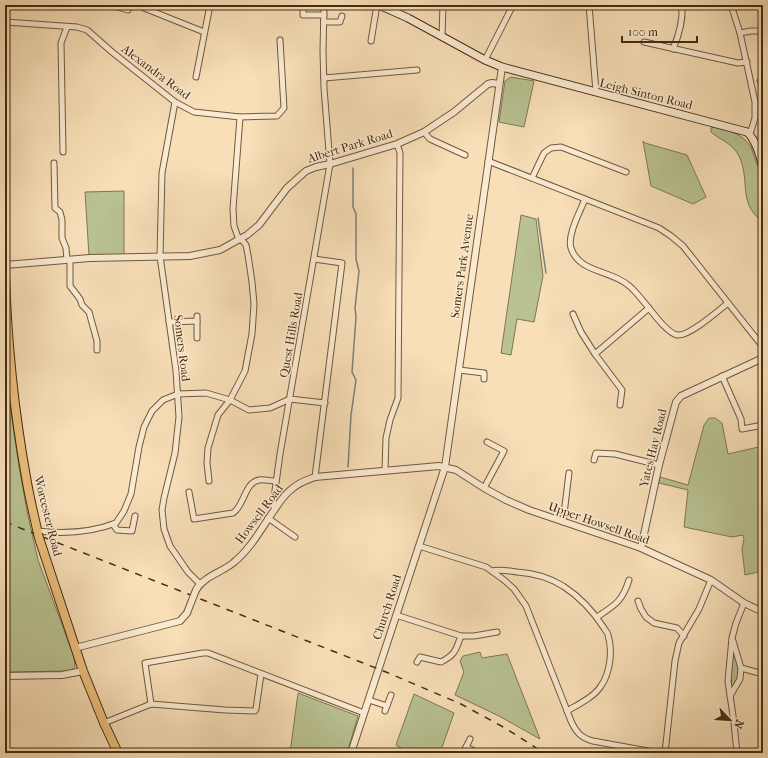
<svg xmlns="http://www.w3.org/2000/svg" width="768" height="758" viewBox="0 0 768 758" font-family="'IM FELL French Canon',serif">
  <rect width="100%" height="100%" fill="#f8dfb8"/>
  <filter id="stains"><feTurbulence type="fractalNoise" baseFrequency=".005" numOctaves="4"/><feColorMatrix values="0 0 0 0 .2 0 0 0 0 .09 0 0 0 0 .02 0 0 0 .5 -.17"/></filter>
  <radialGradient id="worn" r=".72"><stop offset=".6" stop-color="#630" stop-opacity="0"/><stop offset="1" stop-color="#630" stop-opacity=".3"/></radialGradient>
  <g fill="#b9c292" stroke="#807652">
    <path d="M511,77l23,4 -10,46 -25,-5 6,-41z"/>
    <path d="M713,127c15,3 29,6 38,20l12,35v40c-28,-20 -10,-46 -27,-71 -7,-9 -17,-12 -25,-19v-4z"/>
    <path d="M643,141l2,2 42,12 19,42 -13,7 -42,-18z"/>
    <path d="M124,191v65h-35l-4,-64z"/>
    <path d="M521,215l15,4 7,57 -9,46 -17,-3 -6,36 -10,-2z"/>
    <path d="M5,359l4,40 10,67 8,45 11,49 36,97 1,10 -6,4 -64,1z"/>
    <path d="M709,418h6l7,5 6,31 35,-8v125l-18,4 -3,-26 2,-10 -1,-4 -11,2 -48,-10 4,-37 -29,-7 1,-6 28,8 16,-60z"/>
    <path d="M480,652l2,6 25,-4 33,85 -41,-23 -44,-21 9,-23 -4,-11 3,-5z"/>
    <path d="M734,652c5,15 7,21 -1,35l-2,-1v-15z"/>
    <path d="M298,693l60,23 -11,37h-57z"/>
    <path d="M414,694l40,19 -14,40h-30l-14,-8z"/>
  </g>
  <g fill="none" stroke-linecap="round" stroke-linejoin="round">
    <g stroke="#7d8176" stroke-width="1.5">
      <path d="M538,218l8,55"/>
      <path d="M348,467l3,-52 5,-35 -4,-8 4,-55 -1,-9 4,-37 -3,-12v-45l-3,-7v-39"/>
    </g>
    <g stroke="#72583b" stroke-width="7">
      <g id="minor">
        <path d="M589,5l7,87"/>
        <path d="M731,5l9,28 15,69v16l-5,16"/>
        <path d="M303,6v9h21"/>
        <path d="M118,7l10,3"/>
        <path d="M144,8l60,24"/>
        <path d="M5,22l72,5 10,3 25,22 63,50 19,10 46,5 37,-1 7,-8 -4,-68"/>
        <path d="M324,22h16l2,-6"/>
        <path d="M740,33l11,-2h12"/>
        <path d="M442,36l1,-31"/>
        <path d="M371,41l6,-36"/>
        <path d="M644,42l94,21 9,-1"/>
        <path d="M673,49c6,-14 10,-27 9,-42"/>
        <path d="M485,60l28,-55"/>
        <path d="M196,77l14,-72"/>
        <path d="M324,78l93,-8"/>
        <path d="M760,81l3,-1"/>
        <path d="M175,102l-13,71 -2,83 16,115 3,46 -4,36 -11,45 -2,12 2,19 6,17 18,26 12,12"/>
        <path d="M424,132l6,7 35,16"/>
        <path d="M63,152l-2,-109 6,-16"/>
        <path d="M488,161l171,67 12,8 12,10 80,101"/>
        <path d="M54,163l1,45 5,4 2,8v18l4,10 1,12"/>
        <path d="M532,178l12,-25 7,-5 10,-1 65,25"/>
        <path d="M585,199c-5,13 -18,36 -14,49 8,25 40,22 57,37 14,10 34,46 49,50 12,2 42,-25 51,-32"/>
        <path d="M239,240l-5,-14 -1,-17 7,-92"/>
        <path d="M314,259l28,4 -27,214"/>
        <path d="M70,260v26l10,13 2,6 7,7 8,29v9"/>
        <path d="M573,314l8,18 14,22"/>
        <path d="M197,316v22"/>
        <path d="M169,322l28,-1"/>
        <path d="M459,370l25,3v6"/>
        <path d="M722,376l19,43 1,10 21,-4"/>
        <path d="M5,384l8,10"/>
        <path d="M620,405l2,-15 -27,-36 54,-46"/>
        <path d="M594,460l2,-7 19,1 44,11"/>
        <path d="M385,470l1,-32 4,-18 8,-22 2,-245 -3,-9"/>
        <path d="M209,481l-2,-18 1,-15 10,-33 12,-15 15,-29 7,-37 2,-30 -2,-22 -4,-27 -2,-10 -5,-6"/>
        <path d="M484,488l20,-37 -17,-9"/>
        <path d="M189,492l5,27 39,-6c12,-8 11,-30 26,-33 5,-1 11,1 16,1"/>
        <path d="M275,509l-2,-4 7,-51 50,-290 -6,-76 -1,-37 1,-46"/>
        <path d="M268,518l27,19"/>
        <path d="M563,522l6,-49"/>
        <path d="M113,524l4,6 15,1 3,-15"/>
        <path d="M37,531c27,3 53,2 79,-8l8,-12 7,-17 8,-47 5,-20 8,-16 11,-11 15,-6 28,-1 24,7 19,10 21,-2 20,-9 35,4"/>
        <path d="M419,546l67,21 18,13 10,9 12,17 45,115c5,11 10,17 22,20l66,12"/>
        <path d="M492,571c8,-2 17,0 25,1 16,1 33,6 46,14 17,11 30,25 41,42 1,2 4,5 4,7 5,16 2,38 -7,51 -7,11 -22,18 -34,25"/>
        <path d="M638,601l3,8 5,8 8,6 23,5 7,8"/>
        <path d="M396,615l65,21h13l23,-4"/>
        <path d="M597,617c18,-12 25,-15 32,-37"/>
        <path d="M417,662l3,-5 21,5c15,-8 14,-11 20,-26"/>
        <path d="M741,668l22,6"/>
        <path d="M730,696l10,-17 1,-11 -8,-27"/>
        <path d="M369,700l18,6"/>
        <path d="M151,704l-6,-41 58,-10h5l156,60"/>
        <path d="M385,711l6,-16"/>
        <path d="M104,723l47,-19 74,6 30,1 1,-2 5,-35"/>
        <path d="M466,747l12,6"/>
        <path d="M463,753l7,-14"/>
        <path d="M665,753l10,-92 4,-18 20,-34 12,-29"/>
        <path d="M737,753l-3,-30 -6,-42 4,-43 4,-15 8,-20"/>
      </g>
    </g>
    <g stroke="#72583b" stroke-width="8">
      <g id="tertiary">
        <path d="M5,265l85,-7 100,-2 30,-6 27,-15 12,-10 28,-37 19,-17 10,-4 14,-3 67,-20 27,-12 30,-20 34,-28 4,-1 7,1"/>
        <path d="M641,548l18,-83 17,-63 5,-6 82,-38"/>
        <path d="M196,590c7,-13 26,-18 37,-27 18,-14 29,-36 42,-54 5,-8 11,-16 18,-21 7,-6 14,-8 22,-11l124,-11 17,4 28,18 22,12 23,10 112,38 70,32 33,23 19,9"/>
        <path d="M75,648l105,-27 7,-8"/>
        <path d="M5,676l57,-1 21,-4"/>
        <path d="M351,753l94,-286 57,-400"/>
      </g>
    </g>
    <g stroke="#462b11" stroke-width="9">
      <path id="secondary" d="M379,5l29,13 77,42 17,7 245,65c9,8 13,24 16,35"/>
    </g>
    <g stroke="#462b11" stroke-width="10">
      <g id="trunk">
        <path d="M5,274c2,67 9,136 21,203 3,19 8,38 12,57"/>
        <path d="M40,541l43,130 21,52 14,30"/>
      </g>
    </g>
    <use href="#minor" stroke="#faead1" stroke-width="5"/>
    <use href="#tertiary" stroke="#faead1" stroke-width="6"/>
    <use href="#secondary" stroke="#faead1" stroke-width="7"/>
    <use href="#trunk" stroke="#ecc07c" stroke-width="8"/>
    <path stroke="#462b11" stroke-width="1.5" stroke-dasharray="7 7" stroke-linecap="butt" d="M5,522l381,150 75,32 44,24 39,25"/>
    <g stroke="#72583b" stroke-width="8" stroke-linecap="butt">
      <path id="tertiary-bridge" d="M187,613l9,-23"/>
    </g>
    <g stroke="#462b11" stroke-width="10" stroke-linecap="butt">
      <path id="trunk-bridge" d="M38,534l2,7"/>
    </g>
    <use href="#tertiary-bridge" stroke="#faead1" stroke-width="6"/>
    <use href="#trunk-bridge" stroke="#ecc07c" stroke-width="8"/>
  </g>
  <g text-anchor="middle" stroke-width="3" stroke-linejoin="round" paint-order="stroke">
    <g font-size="12" fill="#462b11" stroke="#faead1">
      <text transform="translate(156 72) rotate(37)" y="4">Alexandra Road</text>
      <text transform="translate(646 94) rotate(14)" y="4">Leigh Sinton Road</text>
      <text transform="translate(350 146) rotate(-17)" y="4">Albert Park Road</text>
      <text transform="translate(462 266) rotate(-82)" y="4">Somers Park Avenue</text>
      <text transform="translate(291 335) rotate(-80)" y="4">Quest Hills Road</text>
      <text transform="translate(182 348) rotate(83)" y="4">Somers Road</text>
      <text transform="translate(653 448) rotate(-76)" y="4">Yates Hay Road</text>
      <text transform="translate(259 514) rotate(-53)" y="4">Howsell Road</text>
      <text transform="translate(48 516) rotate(76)" y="4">Worcester Road</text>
      <text transform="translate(599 523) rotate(19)" y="4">Upper Howsell Road</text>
      <text transform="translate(387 607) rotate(-72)" y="4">Church Road</text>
    </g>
  </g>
  <rect width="768" height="758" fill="none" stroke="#f8dfb8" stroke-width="20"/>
  <rect x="6" y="6" width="756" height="746" fill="none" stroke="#462b11" stroke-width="2"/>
  <rect x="10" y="10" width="748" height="738" fill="none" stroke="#462b11"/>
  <g transform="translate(730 720) rotate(115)" stroke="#faead1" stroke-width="3" paint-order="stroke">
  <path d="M0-3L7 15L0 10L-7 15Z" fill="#462b11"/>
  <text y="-6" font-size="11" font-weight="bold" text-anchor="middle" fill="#462b11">N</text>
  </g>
  <path d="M622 36v6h75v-6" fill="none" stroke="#462b11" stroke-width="2"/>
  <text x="628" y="36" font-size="12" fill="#462b11" stroke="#faead1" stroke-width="3" paint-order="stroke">100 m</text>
  <rect width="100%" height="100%" filter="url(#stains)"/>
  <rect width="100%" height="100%" fill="url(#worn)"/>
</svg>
